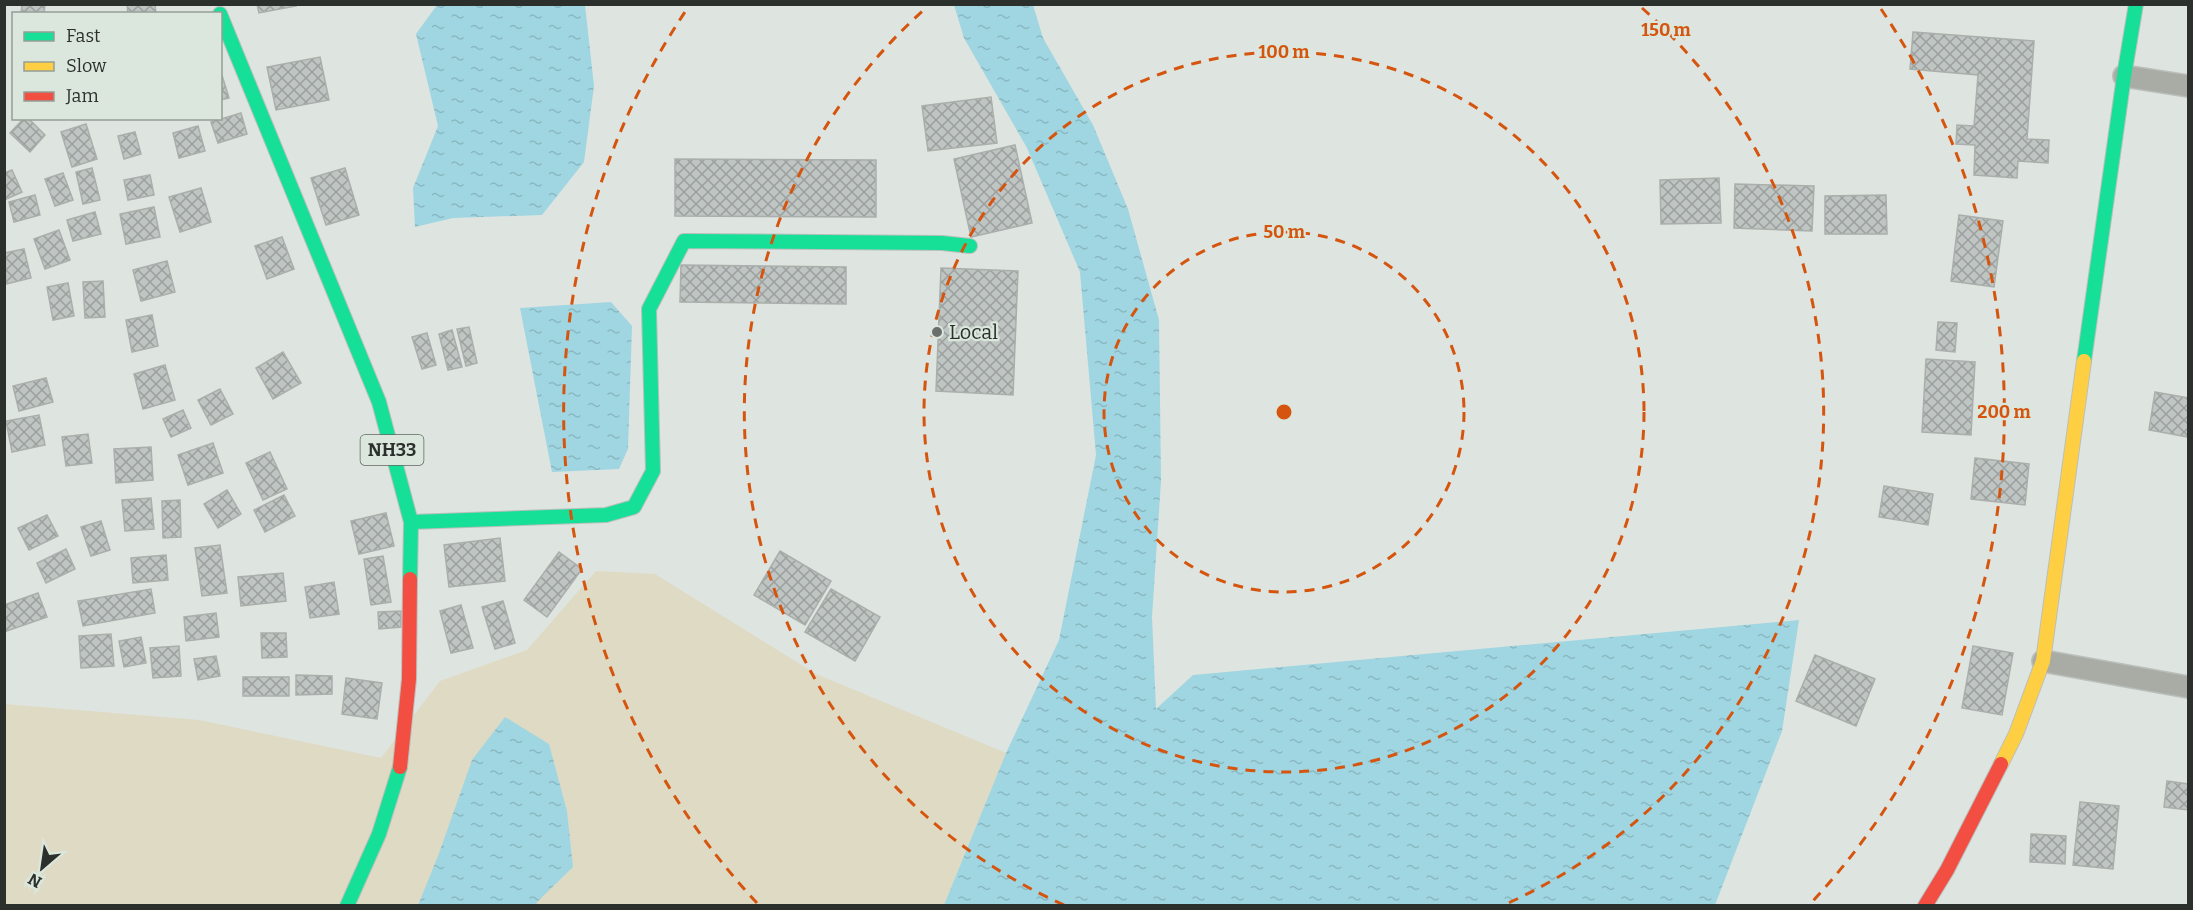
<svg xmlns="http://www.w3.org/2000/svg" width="2193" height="910" viewBox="0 0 2193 910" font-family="Bitter,serif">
  <defs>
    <pattern id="water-ripples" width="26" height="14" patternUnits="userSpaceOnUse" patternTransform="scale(1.5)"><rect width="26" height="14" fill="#a0d6e1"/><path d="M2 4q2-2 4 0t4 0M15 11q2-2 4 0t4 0" fill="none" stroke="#8ab8c1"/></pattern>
    <pattern id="building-cross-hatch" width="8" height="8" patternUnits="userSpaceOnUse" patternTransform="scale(1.5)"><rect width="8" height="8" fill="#bfc5c2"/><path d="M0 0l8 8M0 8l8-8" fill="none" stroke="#9ba09e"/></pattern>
  </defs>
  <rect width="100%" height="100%" fill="#dee4df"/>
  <path fill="#dfdac3" d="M596,571l59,3 161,100 190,79 -62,152 -939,1 -1,-202 195,16 182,38 59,-77 87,-31z"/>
  <g fill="url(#water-ripples)">
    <path d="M437,5h148l9,81 -10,76 -42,53 -89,3 -38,9 -2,-39 25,-62 -22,-92z"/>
    <path d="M954,5h79l10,33 50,87 35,84 31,111 2,161 -9,136 4,92 37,-34 606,-55 -17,111 -67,174h-771l62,-152 53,-113 37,-185 -16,-183 -53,-124 -63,-110z"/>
    <path d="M611,302l21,24 -4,123 -9,20 -67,3 -32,-164z"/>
    <path d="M505,717l44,27 18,67 6,56 -36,35 -1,3h-118l20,-49 34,-96z"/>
  </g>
  <g fill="url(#building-cross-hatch)" stroke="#aaafac" stroke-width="1.5">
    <path d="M22,4h23l-1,10h-23z"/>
    <path d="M127,4h28l1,10h-28z"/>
    <path d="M257,4h38l1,2 -37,7z"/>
    <path d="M1913,32l121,9 -7,98 22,1 -1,23 -30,-2 -1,17 -43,-3 1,-30 -19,-1 1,-19 17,1 4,-51 -68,-6z"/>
    <path d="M320,57l9,43 -53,10 -9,-43z"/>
    <path d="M220,69l9,29 -9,2z"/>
    <path d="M991,97l6,46 -69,8 -6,-45z"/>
    <path d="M241,113l6,21 -29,9 -7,-21z"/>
    <path d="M24,118h4l17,17 -15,17 -20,-19z"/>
    <path d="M86,124l11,35 -25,8 -11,-35z"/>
    <path d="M198,126l7,25 -26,7 -6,-25z"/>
    <path d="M135,132l6,22 -17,5 -6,-23z"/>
    <path d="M1015,145l17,78 -61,14 -17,-78z"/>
    <path d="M675,159l201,1v57l-201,-1z"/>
    <path d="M92,168l8,32 -17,4 -7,-32z"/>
    <path d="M345,168l14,47 -33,10 -15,-47z"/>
    <path d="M12,170l10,22 -18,8v-27z"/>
    <path d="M63,173l10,27 -18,6 -10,-27z"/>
    <path d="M150,175l4,20 -26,5 -4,-20z"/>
    <path d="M1719,178l2,45 -60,1 -1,-44z"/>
    <path d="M1735,184l79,2 -2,45 -78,-3z"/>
    <path d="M201,188l10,34 -31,10 -11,-35z"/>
    <path d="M35,195l5,20 -26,7 -5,-20z"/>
    <path d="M1886,195l1,39h-62v-38z"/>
    <path d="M154,207l6,30 -34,7 -6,-30z"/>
    <path d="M95,212l6,22 -28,7 -6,-21z"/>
    <path d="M1959,215l44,6 -9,66 -43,-6z"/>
    <path d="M59,230l11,30 -25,9 -11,-30z"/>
    <path d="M282,237l12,32 -27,10 -12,-33z"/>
    <path d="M24,249l7,29 -25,6 -2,-31z"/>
    <path d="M167,261l8,31 -34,9 -8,-31z"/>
    <path d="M681,265l165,2v37l-166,-2z"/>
    <path d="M941,268l77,3 -5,124 -77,-4z"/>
    <path d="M103,281l2,36 -20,1 -2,-36z"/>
    <path d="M68,283l6,33 -21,4 -6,-33z"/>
    <path d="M152,315l6,31 -26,6 -6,-32z"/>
    <path d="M1938,322l19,1 -2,29 -19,-2z"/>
    <path d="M469,327l8,36 -11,3 -9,-37z"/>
    <path d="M452,330l10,37 -14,3 -9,-36z"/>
    <path d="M427,333l9,32 -14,4 -10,-32z"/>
    <path d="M283,352l18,31 -28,16 -17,-31z"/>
    <path d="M1926,359l49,3 -4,73 -49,-3z"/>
    <path d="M165,365l10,35 -32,9 -9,-35z"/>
    <path d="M46,378l7,24 -34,9 -6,-25z"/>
    <path d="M220,389l13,25 -22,11 -13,-25z"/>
    <path d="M2155,392l33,6v39l-39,-7z"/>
    <path d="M183,410l8,18 -20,9 -8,-18z"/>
    <path d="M39,415l6,30 -33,7 -6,-31z"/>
    <path d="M88,434l4,29 -26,3 -4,-29z"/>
    <path d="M213,443l10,30 -35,12 -10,-30z"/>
    <path d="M151,447l2,33 -37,3 -2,-34z"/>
    <path d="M270,452l17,37 -24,11 -17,-37z"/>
    <path d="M1975,458l54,6 -4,41 -54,-6z"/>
    <path d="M1884,486l49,8 -5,31 -49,-8z"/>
    <path d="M227,490l14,24 -23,14 -14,-24z"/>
    <path d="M284,495l11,21 -30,16 -11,-22z"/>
    <path d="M151,498l3,31 -29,2 -3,-31z"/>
    <path d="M180,500l1,37 -18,1 -1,-37z"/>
    <path d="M386,513l8,33 -35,8 -8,-33z"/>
    <path d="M47,515l11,21 -29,14 -11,-22z"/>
    <path d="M101,521l9,29 -19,6 -10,-29z"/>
    <path d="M500,538l5,43 -56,6 -5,-42z"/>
    <path d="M220,545l7,48 -25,3 -7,-48z"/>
    <path d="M66,549l9,20 -29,14 -9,-20z"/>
    <path d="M780,551l51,30 -26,44 -51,-30z"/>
    <path d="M559,552l23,17 -35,48 -23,-17z"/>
    <path d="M166,555l2,25 -35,3 -2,-25z"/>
    <path d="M383,556l8,46 -20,3 -7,-46z"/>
    <path d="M283,573l3,28 -45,5 -3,-29z"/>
    <path d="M334,582l5,32 -29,4 -5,-31z"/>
    <path d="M151,589l4,24 -72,13 -5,-25z"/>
    <path d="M831,589l49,28 -25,44 -50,-29z"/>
    <path d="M38,593l9,24 -43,15v-27z"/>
    <path d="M503,601l12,42 -20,6 -13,-42z"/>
    <path d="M461,605l12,43 -22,5 -11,-42z"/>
    <path d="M401,611v16l-22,2 -1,-17z"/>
    <path d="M216,613l3,24 -33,4 -2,-24z"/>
    <path d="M261,633h25l1,24 -25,1z"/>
    <path d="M111,634l3,32 -33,2 -2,-32z"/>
    <path d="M141,637l5,26 -22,4 -5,-26z"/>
    <path d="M179,646l2,30 -28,2 -3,-30z"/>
    <path d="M1973,646l40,7 -11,62 -40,-7z"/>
    <path d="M1815,655l60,24 -19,47 -60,-25z"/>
    <path d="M216,656l4,20 -22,4 -4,-21z"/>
    <path d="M296,675l36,1v18l-36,1z"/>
    <rect x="243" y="677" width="46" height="19"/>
    <path d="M346,678l36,5 -5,36 -35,-5z"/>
    <path d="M2167,781l21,3v26l-24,-3z"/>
    <path d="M2080,802l39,4 -6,63 -40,-4z"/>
    <path d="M2031,834l35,2 -1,28 -35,-2z"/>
  </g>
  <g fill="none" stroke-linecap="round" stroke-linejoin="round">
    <g stroke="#bbbfbc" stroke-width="24">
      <g id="street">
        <path d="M2124,76l64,10"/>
        <path d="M2043,661l145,26"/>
      </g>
    </g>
    <g stroke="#bbbfbc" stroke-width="16">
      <g id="fast">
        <path d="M220,14l159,388 32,120 -1,57"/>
        <path d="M2084,361l40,-285 12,-72"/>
        <path d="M411,522l195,-7 28,-8 19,-36 -4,-162 35,-68 258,2 28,3"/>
        <path d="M347,906l32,-72 21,-67"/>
      </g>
    </g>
    <g stroke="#bbbfbc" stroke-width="16">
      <path id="slow" d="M2001,764l15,-30 27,-73 41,-300"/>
    </g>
    <g stroke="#bbbfbc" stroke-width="16">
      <g id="jam">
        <path d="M400,767l9,-88 1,-100"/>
        <path d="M1925,906l22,-36 54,-106"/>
      </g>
    </g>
    <use href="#street" stroke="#a8aca4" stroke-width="21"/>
    <use href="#fast" stroke="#16e098" stroke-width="14"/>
    <use href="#slow" stroke="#ffcf43" stroke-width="14"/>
    <use href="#jam" stroke="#f24e42" stroke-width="14"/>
  </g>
  <g fill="none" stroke="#d5550f" stroke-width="3" stroke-dasharray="10 8">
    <circle cx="1284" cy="412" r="180"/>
    <circle cx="1284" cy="412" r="360"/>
    <path d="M1064 905A540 540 0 0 1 926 8M1642 8A540 540 0 0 1 1504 905"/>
    <path d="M757 903A720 720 0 0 1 687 9M1881 9A720 720 0 0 1 1811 903"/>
  </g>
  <circle fill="#6a6f6b" stroke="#dbe7dd" stroke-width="2" cx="937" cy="332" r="6"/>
  <g text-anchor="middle" stroke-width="4.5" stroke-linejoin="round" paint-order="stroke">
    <rect fill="#dbe7dd" stroke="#606762" stroke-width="1.5" x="360.5" y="435" width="63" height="30" rx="4.5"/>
    <g font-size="18" font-weight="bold" fill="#2c302d">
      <text x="392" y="456">NH33</text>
    </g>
    <g font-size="20" fill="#2c302d" stroke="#dbe7dd" text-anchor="start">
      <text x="949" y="339">Local</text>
    </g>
  </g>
  <circle cx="1284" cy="412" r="9" fill="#d5550f" stroke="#dbe7dd" stroke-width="3"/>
  <g font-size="18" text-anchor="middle" font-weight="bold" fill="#d5550f" stroke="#dbe7dd" stroke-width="4.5" stroke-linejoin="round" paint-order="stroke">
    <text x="1666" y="36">150 m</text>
    <text x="1284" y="58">100 m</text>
    <text x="1284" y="238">50 m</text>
    <text x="2004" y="418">200 m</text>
  </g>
  <rect width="2193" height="910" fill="none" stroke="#2c302d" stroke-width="12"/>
  <rect x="12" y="12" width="210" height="108" fill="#dbe7dd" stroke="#959e97" stroke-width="1.5"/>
  <rect x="24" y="32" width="30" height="9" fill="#16e098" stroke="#959e97" stroke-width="1.5"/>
  <text x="66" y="42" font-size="18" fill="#2c302d">Fast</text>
  <rect x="24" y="62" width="30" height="9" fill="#ffcf43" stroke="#959e97" stroke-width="1.5"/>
  <text x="66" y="72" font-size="18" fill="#2c302d">Slow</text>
  <rect x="24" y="92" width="30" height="9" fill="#f24e42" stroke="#959e97" stroke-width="1.5"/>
  <text x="66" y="102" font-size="18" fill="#2c302d">Jam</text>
  <g transform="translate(42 868) rotate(209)" stroke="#dbe7dd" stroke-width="4.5" paint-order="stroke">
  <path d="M0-4.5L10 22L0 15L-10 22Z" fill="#2c302d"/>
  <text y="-9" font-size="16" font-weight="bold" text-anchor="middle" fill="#2c302d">N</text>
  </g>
</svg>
